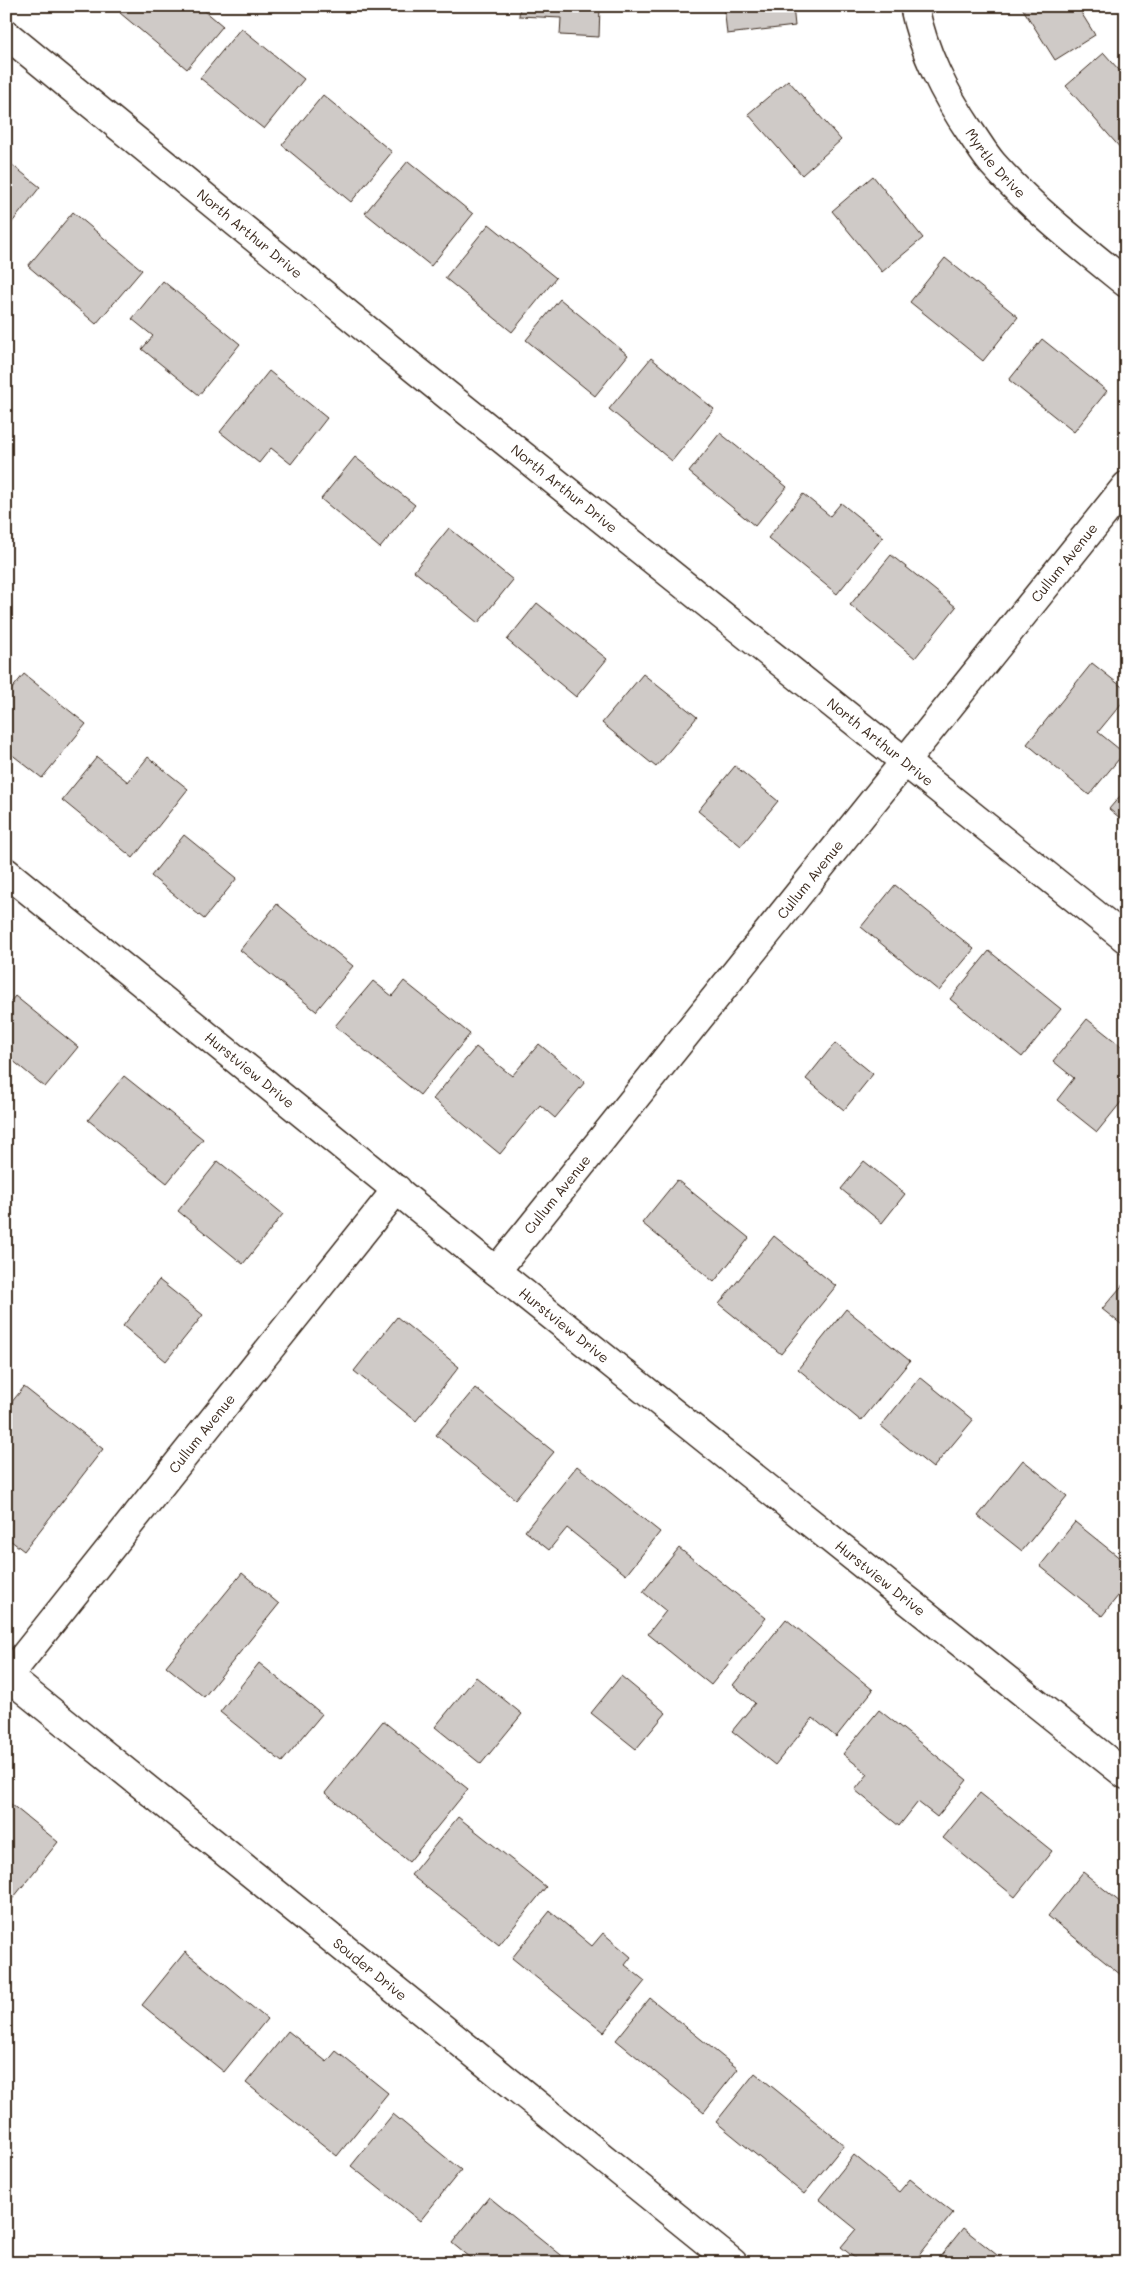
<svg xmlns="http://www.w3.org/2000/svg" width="1132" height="2269" viewBox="0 0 1132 2269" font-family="Mali,sans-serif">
  <rect width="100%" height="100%" fill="#fff"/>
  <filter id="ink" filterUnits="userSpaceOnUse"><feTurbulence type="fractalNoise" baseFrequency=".02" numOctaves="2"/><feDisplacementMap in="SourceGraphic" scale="10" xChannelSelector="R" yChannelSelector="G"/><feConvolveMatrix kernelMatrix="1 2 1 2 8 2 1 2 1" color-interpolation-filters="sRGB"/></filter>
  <g filter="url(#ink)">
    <g fill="#cfcac7" stroke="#3b2a1e">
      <path d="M126,6h73l24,20 -36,43 -67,-56z"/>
      <path d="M520,6h80l-1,31 -39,-2 1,-17 -42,-2z"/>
      <path d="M724,6h69l2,20 -68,8z"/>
      <path d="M1021,6h56l18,29 -40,25z"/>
      <path d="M241,28l63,51 -40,50 -64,-51z"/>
      <path d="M1104,53l22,25v69l-4,3 -56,-64z"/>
      <path d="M788,80l53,60 -39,35 -54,-61z"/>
      <path d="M323,95l69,57 -41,50 -69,-57z"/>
      <path d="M6,160l34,27 -30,38 -4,-3z"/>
      <path d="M408,161l65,53 -42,52 -66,-53z"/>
      <path d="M873,176l50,62 -41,34 -50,-61z"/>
      <path d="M73,212l69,58 -46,54 -68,-58z"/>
      <path d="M489,224l67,54 -44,54 -67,-54z"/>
      <path d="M945,258l73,59 -35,44 -73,-59z"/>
      <path d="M163,281l77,63 -41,51 -57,-46 11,-13 -21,-17z"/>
      <path d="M560,299l68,56 -33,41 -69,-56z"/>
      <path d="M1042,339l65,52 -33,41 -65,-52z"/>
      <path d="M651,358l63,51 -42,52 -63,-52z"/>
      <path d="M269,371l58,47 -36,46 -20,-16 -12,15 -39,-31z"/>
      <path d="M720,433l67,54 -32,39 -66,-54z"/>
      <path d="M355,457l60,48 -35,43 -59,-49z"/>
      <path d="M803,494l27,22 11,-13 42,34 -46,57 -69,-56z"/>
      <path d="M449,528l64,52 -35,43 -64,-52z"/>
      <path d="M891,555l65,52 -41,51 -65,-53z"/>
      <path d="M537,603l70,56 -31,38 -69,-57z"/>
      <path d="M1092,663l34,27v8l-28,34 26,21 -35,42 -62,-51z"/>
      <path d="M24,674l62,50 -44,54 -36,-28v-54z"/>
      <path d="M643,674l54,43 -41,50 -54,-44z"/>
      <path d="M97,757l31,25 20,-25 40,32 -55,69 -71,-58z"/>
      <path d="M735,766l43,35 -37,45 -43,-35z"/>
      <path d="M1126,789v34l-17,-14z"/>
      <path d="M184,835l53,43 -33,41 -53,-43z"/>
      <path d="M895,885l79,64 -35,42 -78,-64z"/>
      <path d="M277,904l76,62 -37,45 -76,-61z"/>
      <path d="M989,951l72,58 -39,48 -72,-58z"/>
      <path d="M373,981l19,15 12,-15 66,53 -50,61 -85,-69z"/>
      <path d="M15,996l63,51 -33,40 -39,-32v-48z"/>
      <path d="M1087,1019l39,31v46l-29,36 -40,-32 17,-22 -21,-17z"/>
      <path d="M835,1043l38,31 -29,36 -38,-31z"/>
      <path d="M539,1044l46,38 -30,36 -15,-13 -40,49 -67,-55 43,-52 36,29z"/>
      <path d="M124,1076l79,63 -36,44 -79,-63z"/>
      <path d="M218,1161l65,53 -40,50 -65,-53z"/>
      <path d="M864,1161l41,33 -23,29 -41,-34z"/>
      <path d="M677,1180l72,58 -35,44 -72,-59z"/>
      <path d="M774,1236l62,50 -55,68 -62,-50z"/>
      <path d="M159,1280l44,35 -37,46 -43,-35z"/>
      <path d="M1126,1281v47l-24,-19z"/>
      <path d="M846,1309l64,52 -49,60 -63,-52z"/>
      <path d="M397,1317l62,50 -43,54 -62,-50z"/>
      <path d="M920,1377l53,43 -40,48 -52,-42z"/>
      <path d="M24,1387l79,62 -79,102 -18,-14v-128z"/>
      <path d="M475,1388l79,64 -39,47 -79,-64z"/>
      <path d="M1023,1460l44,36 -45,55 -44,-35z"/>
      <path d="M577,1466l83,66 -34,43 -59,-47 -18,22 -24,-19z"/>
      <path d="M1075,1522l51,41v23l-24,30 -62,-50z"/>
      <path d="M679,1548l87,70 -55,67 -63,-51 18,-23 -23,-19z"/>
      <path d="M242,1573l37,31 -75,93 -38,-31z"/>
      <path d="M786,1619l87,71 -37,47 -23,-19 -38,47 -43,-34 23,-28 -22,-18z"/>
      <path d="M259,1663l63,51 -40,48 -62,-50z"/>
      <path d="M621,1676l45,37 -30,36 -45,-36z"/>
      <path d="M476,1677l46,37 -41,50 -46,-37z"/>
      <path d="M879,1710l88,70 -30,37 -19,-15 -19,24 -44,-36 13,-16 -25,-20z"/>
      <path d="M383,1721l85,68 -59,73 -84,-69z"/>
      <path d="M980,1793l72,58 -37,46 -72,-59z"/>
      <path d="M6,1800l52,42 -52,65z"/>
      <path d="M458,1817l88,70 -47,58 -88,-70z"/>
      <path d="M1083,1872l43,35v72l-78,-63z"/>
      <path d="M550,1911l42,35 11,-13 28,24 -6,8 20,16 -41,51 -92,-74z"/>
      <path d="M185,1952l82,67 -43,53 -82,-67z"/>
      <path d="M650,1998l88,71 -34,43 -88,-72z"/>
      <path d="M288,2031l39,31 9,-11 52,42 -51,63 -91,-73z"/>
      <path d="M755,2073l89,72 -40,49 -88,-72z"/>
      <path d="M393,2114l68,56 -41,51 -69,-55z"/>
      <path d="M854,2155l45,37 11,-13 43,34 -40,50h-52l-20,-16 15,-18 -37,-30z"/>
      <path d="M489,2197l82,66h-95l-24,-20z"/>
      <path d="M963,2228l44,35h-72z"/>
    </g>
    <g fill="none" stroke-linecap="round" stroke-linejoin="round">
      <g stroke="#3b2a1e" stroke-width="31">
        <g id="minor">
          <path id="s1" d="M914,6c10,48 30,87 57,127 7,10 14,22 22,31 40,45 86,81 133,119"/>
          <path id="s2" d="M6,34l410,336 710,569"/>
          <path id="s3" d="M496,1271l630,-785"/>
          <path id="s4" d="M6,1675l727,588"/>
          <path id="s5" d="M6,1679l391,-490"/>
        </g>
      </g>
      <g stroke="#3b2a1e" stroke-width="31">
        <g id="tertiary">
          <path id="s6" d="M6,872l490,399 630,504"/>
        </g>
      </g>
      <use href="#minor" stroke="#fff" stroke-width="28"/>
      <use href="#tertiary" stroke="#fff" stroke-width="28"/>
    </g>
  </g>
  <g text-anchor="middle" stroke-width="4.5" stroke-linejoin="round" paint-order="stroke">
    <g font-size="14" fill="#3b2a1e" stroke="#fff">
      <text dy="5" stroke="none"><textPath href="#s1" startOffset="179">Myrtle Drive</textPath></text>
      <text dy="5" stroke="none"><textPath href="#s2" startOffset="315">North Arthur Drive</textPath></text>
      <text dy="5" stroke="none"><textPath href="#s2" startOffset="720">North Arthur Drive</textPath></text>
      <text dy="5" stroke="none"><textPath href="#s3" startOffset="908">Cullum Avenue</textPath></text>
      <text dy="5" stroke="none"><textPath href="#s2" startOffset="1125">North Arthur Drive</textPath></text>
      <text dy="5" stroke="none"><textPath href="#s3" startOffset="502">Cullum Avenue</textPath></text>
      <text dy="5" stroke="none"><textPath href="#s6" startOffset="314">Hurstview Drive</textPath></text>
      <text dy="5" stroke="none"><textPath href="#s3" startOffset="98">Cullum Avenue</textPath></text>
      <text dy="5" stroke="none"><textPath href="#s6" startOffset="719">Hurstview Drive</textPath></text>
      <text dy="5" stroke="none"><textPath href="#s5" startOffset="314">Cullum Avenue</textPath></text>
      <text dy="5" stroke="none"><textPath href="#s6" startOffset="1124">Hurstview Drive</textPath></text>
      <text dy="5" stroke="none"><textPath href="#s4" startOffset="468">Souder Drive</textPath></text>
    </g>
  </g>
  <rect width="1132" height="2269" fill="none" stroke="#fff" stroke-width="25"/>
  <rect x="12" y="12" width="1107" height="2244" fill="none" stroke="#3b2a1e" stroke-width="2" filter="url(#ink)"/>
</svg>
